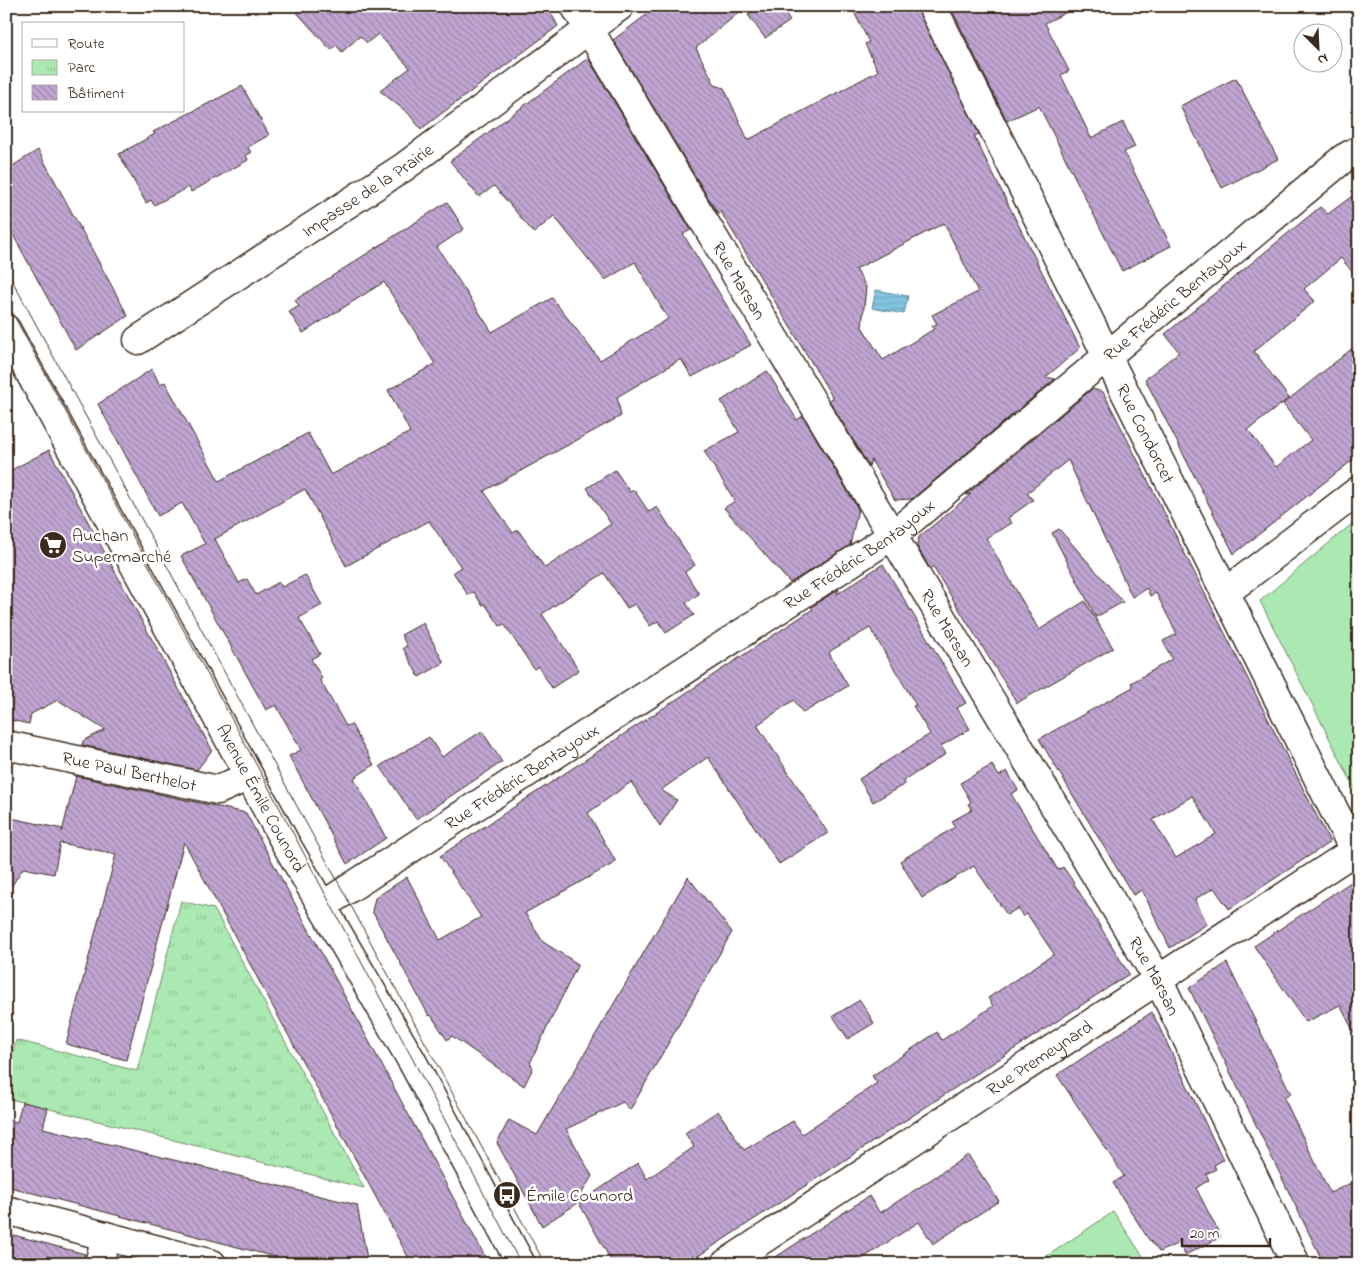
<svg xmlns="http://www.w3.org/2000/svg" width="1365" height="1270" viewBox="0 0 1365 1270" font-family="'Indie Flower',sans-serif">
  <defs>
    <pattern id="park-tufts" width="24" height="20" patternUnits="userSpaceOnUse" patternTransform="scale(1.25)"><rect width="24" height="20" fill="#aae9b1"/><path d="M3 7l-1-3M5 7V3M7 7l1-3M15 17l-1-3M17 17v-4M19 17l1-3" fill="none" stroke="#93c898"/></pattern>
    <pattern id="water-rules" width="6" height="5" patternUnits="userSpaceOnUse" patternTransform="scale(1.25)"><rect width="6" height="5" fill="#81c5e2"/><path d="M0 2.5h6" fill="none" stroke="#70a9c1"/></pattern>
    <pattern id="building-back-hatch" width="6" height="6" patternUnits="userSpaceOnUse" patternTransform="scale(1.25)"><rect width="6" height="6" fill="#c0a5d2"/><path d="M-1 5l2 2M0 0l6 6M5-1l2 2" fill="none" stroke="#9d87aa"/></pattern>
  </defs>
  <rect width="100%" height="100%" fill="#fff"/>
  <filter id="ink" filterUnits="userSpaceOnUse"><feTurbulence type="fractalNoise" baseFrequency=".02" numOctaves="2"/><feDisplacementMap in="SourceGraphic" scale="10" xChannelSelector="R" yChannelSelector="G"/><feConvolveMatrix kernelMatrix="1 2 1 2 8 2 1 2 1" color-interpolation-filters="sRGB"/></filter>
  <g filter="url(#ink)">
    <g fill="#aae9b1" stroke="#728a68">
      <path d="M1359,518v279l-99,-196z"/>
      <path d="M1113,1211l35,53h-113l78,-52z"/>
    </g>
    <path fill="url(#park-tufts)" stroke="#728a68" d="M181,901l33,8 150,279 -358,-90v-21l10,-37 121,31z"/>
    <path fill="url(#water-rules)" stroke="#658794" d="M876,290l32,6 -4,18 -32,-6z"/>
    <g fill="url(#building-back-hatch)" stroke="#3b2a1e" fill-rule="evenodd">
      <path d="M291,6h256l11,20 -137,103 -13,-16 -28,-22 30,-23 -32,-34 -11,9 -7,-7 -18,16 -6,-7 -5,5z"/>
      <path d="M658,6h89l-51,42 19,37 9,3 24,52 130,-69 -13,-27 4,-2 -18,-36h66l62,128 -5,2 106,212 -34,29 9,2 -143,120 -17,1 -24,-40 -2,6 -40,-66 4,-2 -112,-186 -3,2 -105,-174zM944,223l34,69 -46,23 5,9 -5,2 2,3 -51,31 -21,-33 4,-40 -10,-18z"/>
      <path d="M762,6h18l10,15 -25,17 -17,-23z"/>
      <path d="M950,6h129l-34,17 24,48 -8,4 30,63 32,-16 12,25 -11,5 47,94 -49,25 -83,-165 -32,15z"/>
      <path d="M588,58l103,172 -8,4 68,111 -59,32 -11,-18 -64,38 4,19 -137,75 29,42 5,-3 27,38 66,-44 -24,-36 28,-18 15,22 4,-2 15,22 8,-5 38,58 -10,7 14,22 -13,9 8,12 -28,18 -8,-12 -8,5 -15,-22 -8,4 -23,-35 -62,41 37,56 -27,18 -14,-22 -4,3 -30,-45 -4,2 -15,-22 -3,1 -8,-13 -6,3 -15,-23 8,-5 -32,-46 -83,45 -41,-77 -92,51 2,-1 24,44 8,-4 9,16 23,-13 3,5 23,-12 17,30 -23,13 21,36 -9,5 11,19 -2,2 26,46 5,-2 23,41 -20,13 32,60 -39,26 -58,-108 12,-6 -25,-45 -10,5 -85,-154 24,-12 -23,-41 -24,13 -60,-112 54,-35 8,16 5,-3 54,99 89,-48 23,42 79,-43 -22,-42 47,-26 -51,-82 -81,51 -14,-21 10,-6 -4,-6 152,-98 17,27 -27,18 55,85 60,-34 48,62 68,-41 -33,-57 -30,18 -51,-64 -20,17 -40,-47 -15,11 -29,-36z"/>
      <path d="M1236,78l42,81 -56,29 -42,-82z"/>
      <path d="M242,86l27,49 -21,12 3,6 -5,2 2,5 -57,32 -2,-5 -35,18 -3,-5 -5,3 -27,-49 36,-20 -2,-2z"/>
      <path d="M38,150l90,166 -52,34 -70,-128v-52z"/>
      <path d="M1359,191v89l-18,-22 -37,31 11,12 -61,50 35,47 -41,32 28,37 35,-27 -28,-36 76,-61v112l-125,99 -89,-175 34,-27 -14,-18 155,-127 8,7z"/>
      <path d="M767,371l30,49 6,-4 55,93 -8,36 -60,38 -66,-75 11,-7 -31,-50 35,-19 -18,-31z"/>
      <path d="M1092,389l11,3 13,25 214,425 -101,67 -15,-21 -19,11 12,25 -37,24 -28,-58 -9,5 -94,-156 94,-52 -2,-4 41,-24 -9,-18 14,-7 -21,-41 -6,3 -3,-8 -15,9 -64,-137 -41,33 6,7 -25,18 4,5 -26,15 53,92 46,-29 28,47 -96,55 -84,-136 -3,2 -13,-23 2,-9 52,-43 -5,1zM1192,796l24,38 -40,24 -23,-38z"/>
      <path d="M49,450l163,300 -15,20 -115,-25 1,-4 22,-11 -47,-30 -27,14 -2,10 -23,-5v-246z"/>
      <path d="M1059,529l64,73 -27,15 -44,-84z"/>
      <path d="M883,564l83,139 -9,5 13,21 -29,17 5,8 -43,27 2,3 -32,18 -14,-23 71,-45 -17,-28 3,-1 -46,-77 -38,22 -3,3 19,33 -45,27 -9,-13 -37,25 71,108 -49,31 -71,-107 -47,33 16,10 -17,26 -29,-44 -43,31 28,49 -91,51 18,29 35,22 -48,99 3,5 -9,18 -72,-50 -5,4 -16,-25 -2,1 -57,-105 3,-13 32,-21 33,63 41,-23 -41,-61 373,-247 -2,-2 28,-18 -2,5z"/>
      <path d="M423,623l21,40 -25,14 -16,-29 4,-2 -6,-11z"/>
      <path d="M482,731l20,31 -86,57 -36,-53 49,-29 13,20z"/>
      <path d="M992,765l7,11 8,-5 11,19 -7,4 47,76 5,-3 7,10 59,97 -443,290h-73l-34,-61 59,-40 9,16 47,-32 -9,-14 33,-22 26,39 49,-29 9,13 75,-51 -5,-7 65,-44 5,8 51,-34 -5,-8 66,-44 -27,-40 -4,3 -5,-9 -11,7 -33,-49 -52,32 -22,-37 55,-34 -3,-6 20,-11 -4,-6 3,-2 -11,-19z"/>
      <path d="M76,776l170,37 243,451h-77l-228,-422 -58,218 -60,-16 50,-190 -56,-11 -6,31 -31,-6 -17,27v-78l57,12 -1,3z"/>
      <path d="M688,877l44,55 -102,178 -7,-8 -57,27 26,47 -17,29 -33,21 -45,-83 12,-23 28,15z"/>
      <path d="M1351,882l8,16v144l-19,-37 -34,17 -52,-76z"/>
      <path d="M1227,963l64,131 -7,4 46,95 29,-14v85h-35l-135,-276z"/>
      <path d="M860,1000l14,23 -26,16 -15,-23z"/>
      <path d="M1152,1012l71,148 -9,5 2,4 -10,5 3,6 -13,8 25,49 -36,18 -6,-12 -20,9 -12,-15 -34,-54 11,-7 -67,-101z"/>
      <path d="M22,1102l26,6 -5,20 314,77 11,59h-66l-296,-78v-67l11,3z"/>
      <path d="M968,1155l31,46 -66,43 -14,-22 -65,42h-89l104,-68 11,17z"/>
      <path d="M6,1233l79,21 -1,10h-78z"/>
    </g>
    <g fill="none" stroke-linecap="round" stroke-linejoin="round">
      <g stroke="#3b2a1e" stroke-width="31">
        <g id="minor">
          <path id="s1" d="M575,6l583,973 138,285"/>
          <path id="s2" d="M932,6l427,854"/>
          <path id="s3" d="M6,329l280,515 126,217 109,203"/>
          <path id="s4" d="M138,340l266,-173 216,-161"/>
          <path d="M1225,593l134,-103"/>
          <path id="s5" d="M6,745l212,45 31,-14"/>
          <path id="s6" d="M322,906l571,-371 451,-377 15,-8"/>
          <path d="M6,1210l206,54"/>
          <path d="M99,1264l7,-28"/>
          <path id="s7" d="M725,1264l629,-413"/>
        </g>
      </g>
      <use href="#minor" stroke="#fff" stroke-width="28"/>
      <g stroke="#3b2a1e" stroke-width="1">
        <path d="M6,269l539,995"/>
        <path d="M6,301l278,515 237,448"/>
      </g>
    </g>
  </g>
  <defs>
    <g id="supermarket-disc" transform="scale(1.4375)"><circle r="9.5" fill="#3b2a1e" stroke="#fff"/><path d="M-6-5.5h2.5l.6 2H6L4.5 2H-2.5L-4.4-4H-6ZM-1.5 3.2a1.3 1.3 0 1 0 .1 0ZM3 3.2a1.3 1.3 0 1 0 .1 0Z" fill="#fff"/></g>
    <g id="bus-disc" transform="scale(1.4375)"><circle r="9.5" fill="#3b2a1e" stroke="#fff"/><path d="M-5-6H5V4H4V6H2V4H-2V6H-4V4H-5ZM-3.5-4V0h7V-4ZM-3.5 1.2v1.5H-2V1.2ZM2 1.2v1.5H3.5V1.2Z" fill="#fff"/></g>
  </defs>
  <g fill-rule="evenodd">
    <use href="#supermarket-disc" x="53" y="545"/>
    <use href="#bus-disc" x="507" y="1195"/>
  </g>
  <g text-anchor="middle" stroke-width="5" stroke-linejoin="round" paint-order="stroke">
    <g font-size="18" fill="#3b2a1e" stroke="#fff">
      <text dy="6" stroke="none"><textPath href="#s4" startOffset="274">Impasse de la Prairie</textPath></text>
      <text dy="6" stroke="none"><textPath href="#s1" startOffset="320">Rue Marsan</textPath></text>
      <text dy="6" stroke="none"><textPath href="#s6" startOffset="1048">Rue Frédéric Bentayoux</textPath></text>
      <text dy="6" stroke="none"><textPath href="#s2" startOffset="478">Rue Condorcet</textPath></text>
      <text dy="6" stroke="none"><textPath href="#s6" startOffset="642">Rue Frédéric Bentayoux</textPath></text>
      <text dy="6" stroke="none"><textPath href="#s1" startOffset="725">Rue Marsan</textPath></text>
      <text dy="6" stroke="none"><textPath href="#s5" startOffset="126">Rue Paul Berthelot</textPath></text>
      <text dy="6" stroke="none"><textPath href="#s6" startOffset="238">Rue Frédéric Bentayoux</textPath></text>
      <text dy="6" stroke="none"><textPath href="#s3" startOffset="534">Avenue Émile Counord</textPath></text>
      <text dy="6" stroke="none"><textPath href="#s1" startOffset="1130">Rue Marsan</textPath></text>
      <text dy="6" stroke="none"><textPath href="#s7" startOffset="376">Rue Premeynard</textPath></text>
    </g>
    <g font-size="18" fill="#3b2a1e" stroke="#fff" text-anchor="start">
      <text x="72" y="541">Auchan<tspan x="72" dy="21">Supermarché</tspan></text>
      <text x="526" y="1201">Émile Counord</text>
    </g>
  </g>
  <rect width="1365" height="1270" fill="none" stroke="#fff" stroke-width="25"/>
  <rect x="12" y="12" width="1340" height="1245" fill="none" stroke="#3b2a1e" stroke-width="2" filter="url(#ink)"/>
  <rect x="22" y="22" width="162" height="90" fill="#ffffff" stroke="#b1aaa5"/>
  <rect x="32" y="39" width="25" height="8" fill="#ffffff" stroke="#b1aaa5"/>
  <text x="68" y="48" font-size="15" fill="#3b2a1e">Route</text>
  <rect x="32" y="60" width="25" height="15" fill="url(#park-tufts)" stroke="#b1aaa5"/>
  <text x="68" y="72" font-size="15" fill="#3b2a1e">Parc</text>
  <rect x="32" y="85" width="25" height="15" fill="url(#building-back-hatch)" stroke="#b1aaa5"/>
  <text x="68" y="98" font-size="15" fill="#3b2a1e">Bâtiment</text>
  <g transform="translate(1318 48) rotate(156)"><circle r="24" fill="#ffffff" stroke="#b1aaa5"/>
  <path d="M0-4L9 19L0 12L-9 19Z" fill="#3b2a1e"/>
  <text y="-8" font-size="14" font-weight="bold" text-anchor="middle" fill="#3b2a1e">N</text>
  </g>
  <path d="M1182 1238v8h88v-8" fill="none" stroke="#3b2a1e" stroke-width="2.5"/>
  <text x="1190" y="1238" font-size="15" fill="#3b2a1e" stroke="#ffffff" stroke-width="4" paint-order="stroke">20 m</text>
</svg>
